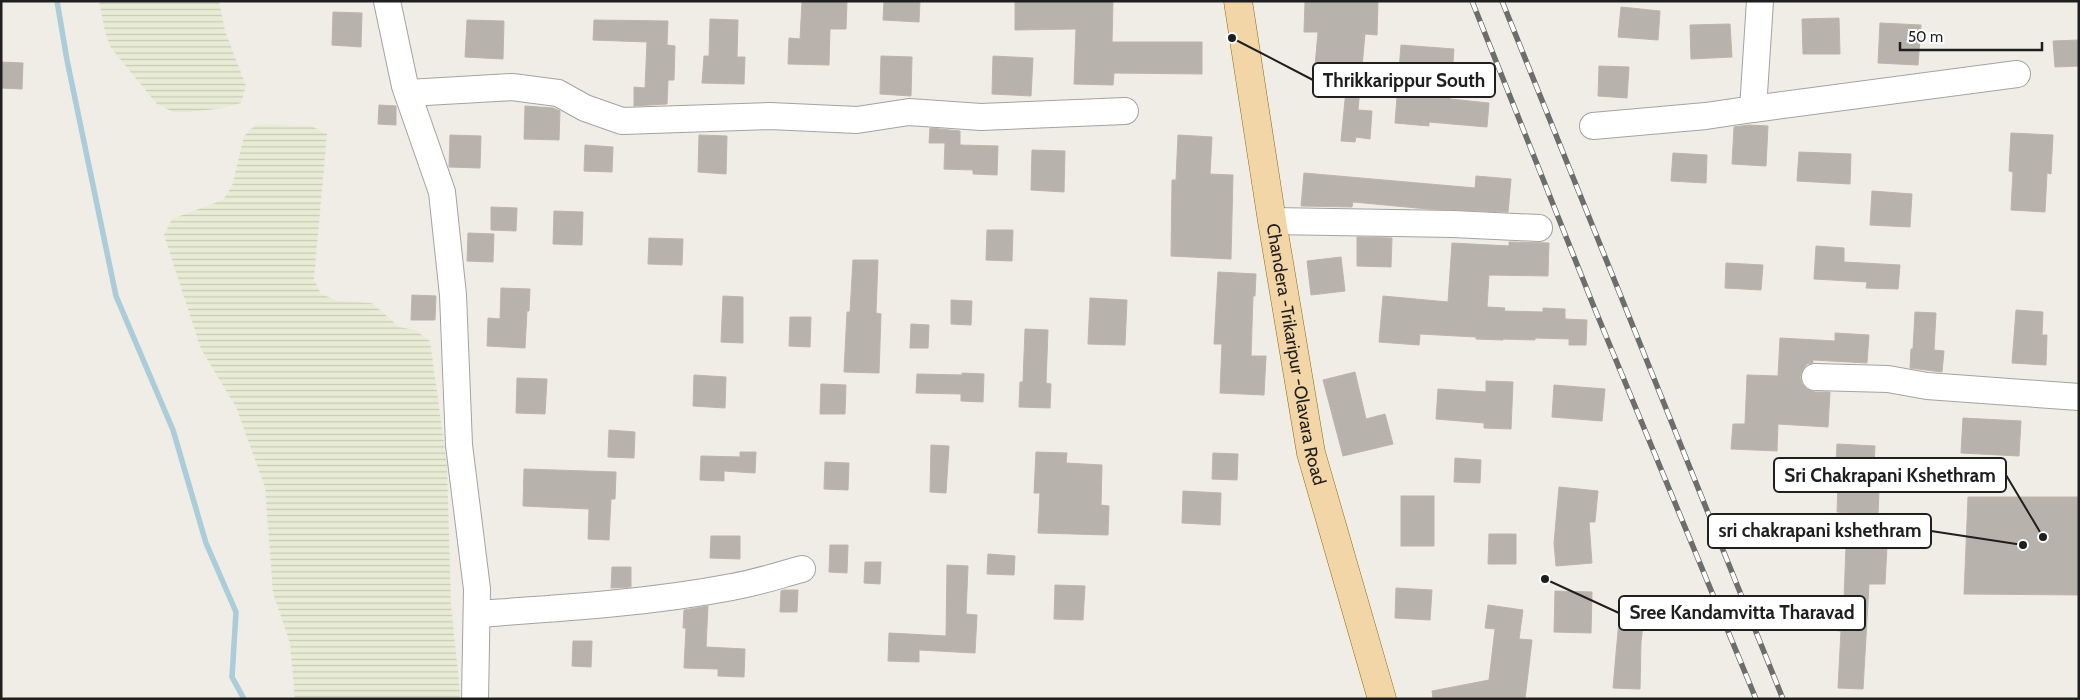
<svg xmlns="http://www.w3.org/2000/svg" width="2080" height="700" viewBox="0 0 2080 700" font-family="Cabin,sans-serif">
  <defs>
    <pattern id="farmland-rules" width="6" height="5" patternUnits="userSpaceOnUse" patternTransform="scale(1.25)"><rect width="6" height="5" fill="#e9ecd4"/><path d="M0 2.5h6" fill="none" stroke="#c7cab6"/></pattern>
  </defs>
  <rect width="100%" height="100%" fill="#efede6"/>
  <g fill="url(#farmland-rules)">
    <path d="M99,1h120l6,30 21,55 -5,17 -17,5 -34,4h-17l-16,-8 -46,-56 -6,-16z"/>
    <path d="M256,124l55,2 16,8 -13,145 7,15 17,7 34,2 27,24 16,3 15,11 17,124 4,140 9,88 -1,6h-164l-5,-56 -17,-50 -8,-106 -29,-80 -35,-58 -37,-114 8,-16 51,-19 9,-14 12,-50z"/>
  </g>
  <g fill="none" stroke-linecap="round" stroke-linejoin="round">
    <path stroke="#abccd8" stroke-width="5.5" d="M57,1l10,59 49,236 57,134 33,113 30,69 -4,65 12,22"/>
  </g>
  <g fill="#b8b2ac" stroke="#bfb4aa">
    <path d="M802,1h45l-1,28h-16l-1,36 -41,-1 1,-26 11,1z"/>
    <path d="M884,1h36l-1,21 -36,-2z"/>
    <path d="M1015,1h98l-1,41h90v32l-88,-1 -1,12 -39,-1 2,-55 -61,1z"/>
    <path d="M1305,1h73l-1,34 -12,-1 -7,76 14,1 -2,28 -14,-2 -1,5 -14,-1 5,-51 -33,-2 5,-56h-14z"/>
    <path d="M1621,7l39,4 -2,29 -40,-3z"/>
    <path d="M333,12l29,1 -1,34 -29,-2z"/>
    <path d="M1839,18l1,36h-37l-1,-35z"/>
    <path d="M710,19l28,1 -1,37h8l-1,27 -42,-1 2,-27h5z"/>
    <path d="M467,20l37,1 -1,38 -38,-2z"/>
    <path d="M594,20l74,1 -1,24 8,1 -1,34h-6l-1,24 -33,2v-19l11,1 2,-46 -54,-2z"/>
    <path d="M1880,23l41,2 -3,40 -40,-2z"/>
    <path d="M1730,24l2,33 -41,2 -1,-34z"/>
    <path d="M2079,40v26l-24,1 -2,-26z"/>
    <path d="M1401,45l53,4 -4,50 39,4 -2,24 -58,-5v4l-34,-3z"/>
    <path d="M881,56l31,1 -1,39 -31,-2z"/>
    <path d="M993,56l40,2 -2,38 -39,-2z"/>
    <path d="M1,62l22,1 -1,26 -21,-1z"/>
    <path d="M1599,66l30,1 -2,31 -29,-2z"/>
    <path d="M379,105l17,1v19l-18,-1z"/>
    <path d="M525,106l28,2 7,3 -1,29 -35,-1z"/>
    <path d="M1749,125l19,1 -2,40 -34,-2 2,-37z"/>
    <path d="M930,128l30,3v14l38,1 -1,29 -24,-1v-4l-29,-1 1,-26h-16z"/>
    <path d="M2011,133l42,2 -2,39 -4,-1 -2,39 -34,-2 2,-38 -4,-1z"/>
    <path d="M450,135l31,1 -1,32 -31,-1z"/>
    <path d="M699,135l28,1 -1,38 -28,-2z"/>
    <path d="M1178,135l34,2 -2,37 23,1 -2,84 -60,-3 1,-76h4z"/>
    <path d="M585,145l28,2 -1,25 -28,-1z"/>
    <path d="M1032,150l33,1 -1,41 -33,-2z"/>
    <path d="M1799,152l52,2 -1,30 -53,-3z"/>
    <path d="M1673,153l34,2 -1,28 -35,-2z"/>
    <path d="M1304,173l171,15 1,-12 35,3 -3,33 -80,-3 -75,-7 -1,5 -51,-1z"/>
    <path d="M1872,191l40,3 -2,33 -40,-2z"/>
    <path d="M491,207l26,1 -1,23 -25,-1z"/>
    <path d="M554,211l29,1 -1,33 -29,-1z"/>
    <path d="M987,230h26l-1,31 -26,-1z"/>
    <path d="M468,233l26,1 -1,28 -26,-1z"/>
    <path d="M1357,237l35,1 -1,29 -34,-1z"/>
    <path d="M649,238l34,1 -1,26 -34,-1z"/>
    <path d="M1509,242l40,1 -1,33 -59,-1 -2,32 18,1 -1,3 39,1v-4l22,1v10l22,1 -1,25h-17v-6l-34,-1v2l-32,-1v1l-27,-1v-2l-56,-3 -1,11 -40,-3 4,-46 65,6 4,-59 57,3z"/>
    <path d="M1816,246l28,2v14l56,3 -2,24 -32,-1 1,-6 -53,-3z"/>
    <path d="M1341,257l4,34 -34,4 -4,-34z"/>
    <path d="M853,260h25l-2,53 5,1 -2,59 -35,-1 3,-60h3z"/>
    <path d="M1726,263l37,2 -2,25 -36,-2z"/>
    <path d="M1218,272l38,2 -1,22h-2l-2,60h15l-2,39 -44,-2 2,-49h-8z"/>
    <path d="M501,288l29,1 -1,22h-2l-2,37 -38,-2 1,-28 12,1z"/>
    <path d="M412,295l24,1 -1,24h-24z"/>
    <path d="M723,296l20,1v46l-22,-1z"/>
    <path d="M1090,298l37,2 -2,45 -37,-1z"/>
    <path d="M951,300l21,1 -1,24 -20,-1z"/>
    <path d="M2016,310l27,2 -1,23h5l-1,30 -34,-2z"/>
    <path d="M1915,312l21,1 -2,37 10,1 -2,21 -32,-4 1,-19h2z"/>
    <path d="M790,317h21l-1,30 -21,-1z"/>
    <path d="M911,324l18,1 -1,23h-18z"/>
    <path d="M1025,329l23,1 -2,53 5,1 -1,24 -31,-1 1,-25h3z"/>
    <path d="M1835,333l34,2 -2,28 -54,-3v3l-6,1 -4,5 -3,8 2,7 5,5 8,3h15l-2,35 -50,-3 -1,27 -46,-2 2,-25h12l2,-49 31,1 2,-38 55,3z"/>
    <path d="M1355,372l11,47 19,-5 8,30 -50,12 -20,-76z"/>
    <path d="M962,373l22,1 -1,28 -22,-1v-7l-45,-1 1,-19 45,1z"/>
    <path d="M694,375l32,2 -1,31 -32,-2z"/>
    <path d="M517,378l30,1 -2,35 -29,-1z"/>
    <path d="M1486,381l27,1 -2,47 -27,-1v-5l-48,-4 2,-30 48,3z"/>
    <path d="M821,384l25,1 -1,29h-25z"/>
    <path d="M1554,385l51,4 -3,32 -50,-4z"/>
    <path d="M1963,418l58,3 -2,35 -58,-3z"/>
    <path d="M609,430l26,2 -1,26 -26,-1z"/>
    <path d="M1837,444l38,2 -2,44 6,1 -1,24 -41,-3 1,-30 -3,-1z"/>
    <path d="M931,445l18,1 -3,47 -16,-1z"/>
    <path d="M740,452h16l-1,21 -31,-2v10l-24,-1 1,-24 39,1z"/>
    <path d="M1036,452l31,1 -1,10 36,2 -1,40 8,1 -1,29 -70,-2 2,-40h-6z"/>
    <path d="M1213,453l25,1 -1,26 -25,-1z"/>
    <path d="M1455,458l26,2 -1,23 -26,-1z"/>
    <path d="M825,462l24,1 -1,27 -24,-1z"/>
    <path d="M524,469l92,3 -1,27h-4l-2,41 -21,-1 1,-30 -66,-3z"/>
    <path d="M1559,487l39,4 -3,31h-6l3,41 -36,3 -2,-23z"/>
    <path d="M1183,491l38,2 -1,32 -38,-2z"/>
    <rect x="1401" y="496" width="33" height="50"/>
    <path d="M1968,497h111v98l-115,-1z"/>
    <path d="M1489,534h27v30h-28z"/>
    <path d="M711,536h29v23l-30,-1z"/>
    <path d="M830,545h18l-1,28 -18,-1z"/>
    <path d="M1846,545l41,2 -2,37h-16l-6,105 -25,-1 3,-57 -11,-1 2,-32 12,1z"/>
    <path d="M988,554l27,2 -1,19 -27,-1z"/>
    <path d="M865,562h16l-1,22 -16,-1z"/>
    <path d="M947,565l21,1 -2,48 11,1 -2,38 -56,-3v12l-31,-1 1,-28 57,3z"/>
    <path d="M612,567h19v20l-20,1z"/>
    <path d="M1055,585l30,1 -2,34 -29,-1z"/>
    <path d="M1396,588l36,2 -2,30 -35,-2z"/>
    <path d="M784,590h14l-1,22h-17l1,-21z"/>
    <path d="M1555,591l37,1 -1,41 -37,-1z"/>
    <path d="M1621,597l25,2 -5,43 -1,47 -27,-1z"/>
    <path d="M1488,605l35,5 -4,29 13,1 -7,59h-92l-1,-8 57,-11 6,-51 -10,-1z"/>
    <path d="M708,606l-2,41 39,2 -1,28 -26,-1v-7l-34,-1 2,-40h-3l1,-18z"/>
    <path d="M573,641h19l-1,26 -19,-1z"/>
  </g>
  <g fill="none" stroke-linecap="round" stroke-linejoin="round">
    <g stroke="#a3a3a3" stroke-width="28">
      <g id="minor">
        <path d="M387,1l18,85 37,106 11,103 6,150 18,144 -2,110"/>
        <path d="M408,93l104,-6 46,6 27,15 37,13 148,-5 87,4 52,-8 72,5 144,-6"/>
        <path d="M1753,109l264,-35"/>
        <path d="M1593,126l113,-10 47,-7 7,-108"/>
        <path d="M1272,221l181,3 86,4"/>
        <path d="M1815,377l73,2 39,7 152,11"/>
        <path d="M477,614c85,-6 171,-11 255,-27 24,-4 47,-12 70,-18"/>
      </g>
    </g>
    <g stroke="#8c690e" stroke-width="29">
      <g id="major">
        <path id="s1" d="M1238,1l34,220 39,232 71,246"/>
      </g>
    </g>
    <use href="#minor" stroke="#fff" stroke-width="26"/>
    <use href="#major" stroke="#f3d6a7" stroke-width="28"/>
    <g stroke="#6d6d6d" stroke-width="5.5">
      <g id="rail">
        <path d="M1472,1l122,306 162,392"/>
        <path d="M1502,1l281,698"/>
      </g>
    </g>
    <use href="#rail" stroke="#fff" stroke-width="4" stroke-dasharray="11" stroke-linecap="butt"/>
  </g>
  <g text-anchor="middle" stroke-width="4" stroke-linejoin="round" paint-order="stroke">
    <g font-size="18" fill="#1f1f1f" stroke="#fff">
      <text dy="6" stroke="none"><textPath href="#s1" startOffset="358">Chandera -Trikaripur -Olavara Road</textPath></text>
    </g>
  </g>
  <path fill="none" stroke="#1f1f1f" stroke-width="2" d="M1232 38L1313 80M2043 537L2006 475M2023 545L1931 531M1545 579L1619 613"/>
  <g fill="#1f1f1f" stroke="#fff" stroke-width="2">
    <circle cx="1232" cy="38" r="5"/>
    <circle cx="2043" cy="537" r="5"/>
    <circle cx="2023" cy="545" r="5"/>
    <circle cx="1545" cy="579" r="5"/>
  </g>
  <g fill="#fff" stroke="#1f1f1f" stroke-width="2">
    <rect x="1313" y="63" width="182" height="34" rx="5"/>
    <rect x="1774" y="458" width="232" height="34" rx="5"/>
    <rect x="1708" y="514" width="223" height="34" rx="5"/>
    <rect x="1619" y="596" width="246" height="34" rx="5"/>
  </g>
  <g font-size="19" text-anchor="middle" font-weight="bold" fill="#1f1f1f">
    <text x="1404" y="87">Thrikkarippur South</text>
    <text x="1890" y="482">Sri Chakrapani Kshethram</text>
    <text x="1820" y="537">sri chakrapani kshethram</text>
    <text x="1742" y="619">Sree Kandamvitta Tharavad</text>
  </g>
  <rect width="2080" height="700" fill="none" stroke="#1f1f1f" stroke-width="5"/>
  <path d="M1900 42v8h142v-8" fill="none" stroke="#1f1f1f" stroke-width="2.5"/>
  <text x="1908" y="42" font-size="15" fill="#1f1f1f" stroke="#ffffff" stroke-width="4" paint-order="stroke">50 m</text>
</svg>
